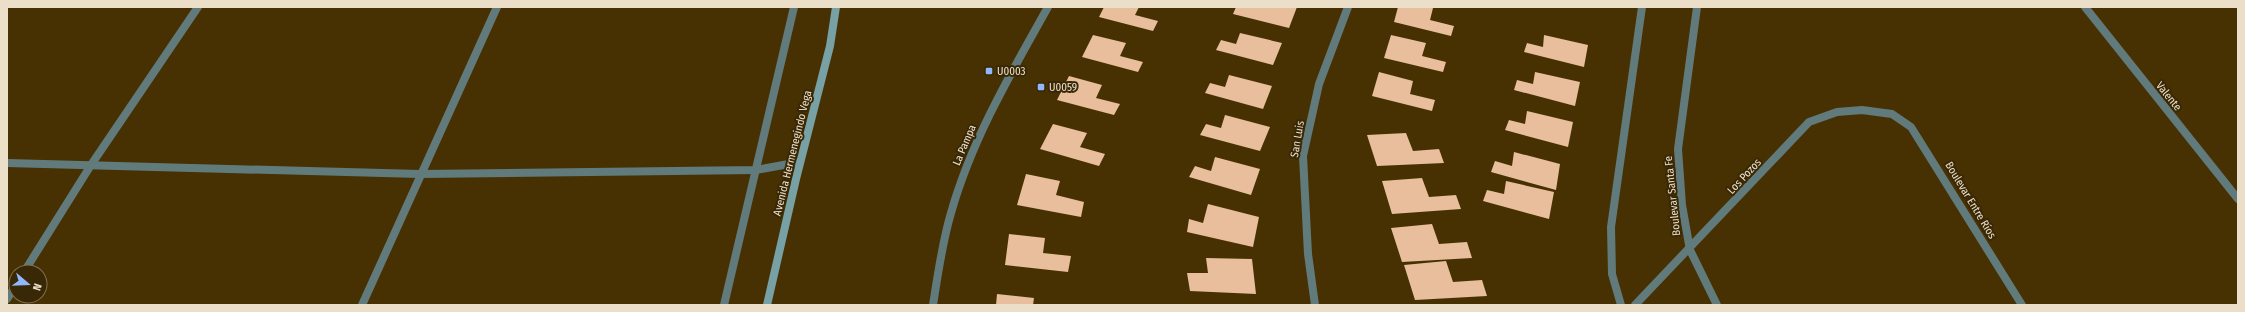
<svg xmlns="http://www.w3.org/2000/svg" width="2245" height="312" viewBox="0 0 2245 312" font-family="'Fira Sans Condensed',sans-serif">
  <rect width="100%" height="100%" fill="#473102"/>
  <g fill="#e8be9c">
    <path d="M1104,7h35l-4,8 23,6 -5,10 -54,-14z"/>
    <path d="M1236,7l16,1 45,-1 -8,21 -56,-14z"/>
    <path d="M1398,7l35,1 -3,12 24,6 -3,10 -57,-14z"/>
    <path d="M1240,33l42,10 -9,22 -57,-15 5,-10 15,4z"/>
    <path d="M1093,35l33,8 -6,13 23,6 -5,10 -56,-15z"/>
    <path d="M1391,35l35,8 -4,13 24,6 -3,10 -59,-14z"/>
    <path d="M1544,35l44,10 -4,22 -60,-15 3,-9 16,4z"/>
    <path d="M1379,72l34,9 -3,13 25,6 -3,11 -60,-15z"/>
    <path d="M1535,72l45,10 -5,24 -61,-16 3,-10 16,4z"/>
    <path d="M1229,75l43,11 -9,23 -58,-16 5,-10 15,4z"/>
    <path d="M1069,76l33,9 -6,13 24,6 -6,11 -57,-15z"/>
    <path d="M1527,111l46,11 -5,25 -63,-17 4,-10 16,4z"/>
    <path d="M1225,115l45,12 -10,24 -60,-16 6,-11 15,4z"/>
    <path d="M1053,124l34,9 -7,14 25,7 -6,12 -59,-17z"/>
    <path d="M1406,133l7,18 26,-2 5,14 -67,3 -10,-31z"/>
    <path d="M1514,152l46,12 -4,26 -65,-18 4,-11 17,5z"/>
    <path d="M1215,157l45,12 -9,26 -62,-18 6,-11 16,5z"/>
    <path d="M1026,174l34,7 -4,14 28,7 -3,15 -64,-12z"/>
    <path d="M1422,178l7,19 27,-2 5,14 -69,5 -10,-33z"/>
    <path d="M1506,181l48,11 -5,27 -66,-18 4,-11 17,4z"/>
    <path d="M1208,204l51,13 -6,30 -66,-15 2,-13 14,4z"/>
    <path d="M1432,224l7,20 28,-2 5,16 -70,4 -11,-34z"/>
    <path d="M1009,234l36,4 -2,15 28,3 -3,16 -63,-7z"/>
    <path d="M1206,258l46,1 4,35 -66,-3 -3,-18h21z"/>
    <path d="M1446,261l7,21 29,-2 5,16 -72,4 -11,-35z"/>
    <path d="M997,294l37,4 -1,7h-37z"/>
  </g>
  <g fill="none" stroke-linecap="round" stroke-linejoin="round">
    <g stroke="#617b7c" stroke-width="8">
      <path d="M1697,7l-19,142 4,56 8,45 27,55"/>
      <path d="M2085,7l153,192"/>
      <path d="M7,163l413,11 336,-4 44,-8"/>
      <path d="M24,272l67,-107 107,-158"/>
      <path d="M7,299l9,-14"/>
      <path d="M362,305l135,-298"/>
      <path d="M724,305l70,-298"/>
      <path d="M933,305c5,-31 9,-62 18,-92 21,-74 60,-140 97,-206"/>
      <path d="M1315,305l-7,-51 -5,-98 16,-72 29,-77"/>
      <path d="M1621,305l-9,-31 -1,-47 31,-220"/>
      <path d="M1635,305l174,-183 28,-10 25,-2 30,4 19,13 111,178"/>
    </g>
    <path stroke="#77a1a4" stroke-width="8" d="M767,305l29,-126 34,-133 6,-39"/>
  </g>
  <g fill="#91b8fd" stroke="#392806" stroke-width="1.5">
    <rect x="985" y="67" width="8" height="8" rx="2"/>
    <rect x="1037" y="83" width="8" height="8" rx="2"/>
  </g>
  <g text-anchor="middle" stroke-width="4" stroke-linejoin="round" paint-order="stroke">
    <g font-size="11" fill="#ecdfc9" stroke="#392806" text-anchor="start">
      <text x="997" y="75">U0003</text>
      <text x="1049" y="91">U0059</text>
    </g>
    <g font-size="11" fill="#ecdfc9" stroke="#392806">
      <text transform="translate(2169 96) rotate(51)" y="4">Valente</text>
      <text transform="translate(1297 139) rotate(-80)" y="4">San Luis</text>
      <text transform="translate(964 145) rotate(-67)" y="4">La Pampa</text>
      <text transform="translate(792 153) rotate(-76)" y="4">Avenida Hermenegindo Vega</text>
      <text transform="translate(1744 176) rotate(-47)" y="4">Los Pozos</text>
      <text transform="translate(1672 196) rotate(-96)" y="4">Boulevar Santa Fe</text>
      <text transform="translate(1971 200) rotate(59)" y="4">Boulevar Entre Ríos</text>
    </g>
  </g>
  <rect width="2245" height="312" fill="none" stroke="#ecdfc9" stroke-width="16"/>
  <g transform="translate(28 284) rotate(109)"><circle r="19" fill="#392806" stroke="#817154"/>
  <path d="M0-3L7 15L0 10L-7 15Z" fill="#91b8fd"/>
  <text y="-6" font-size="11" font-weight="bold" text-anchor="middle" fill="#ecdfc9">N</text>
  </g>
</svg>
